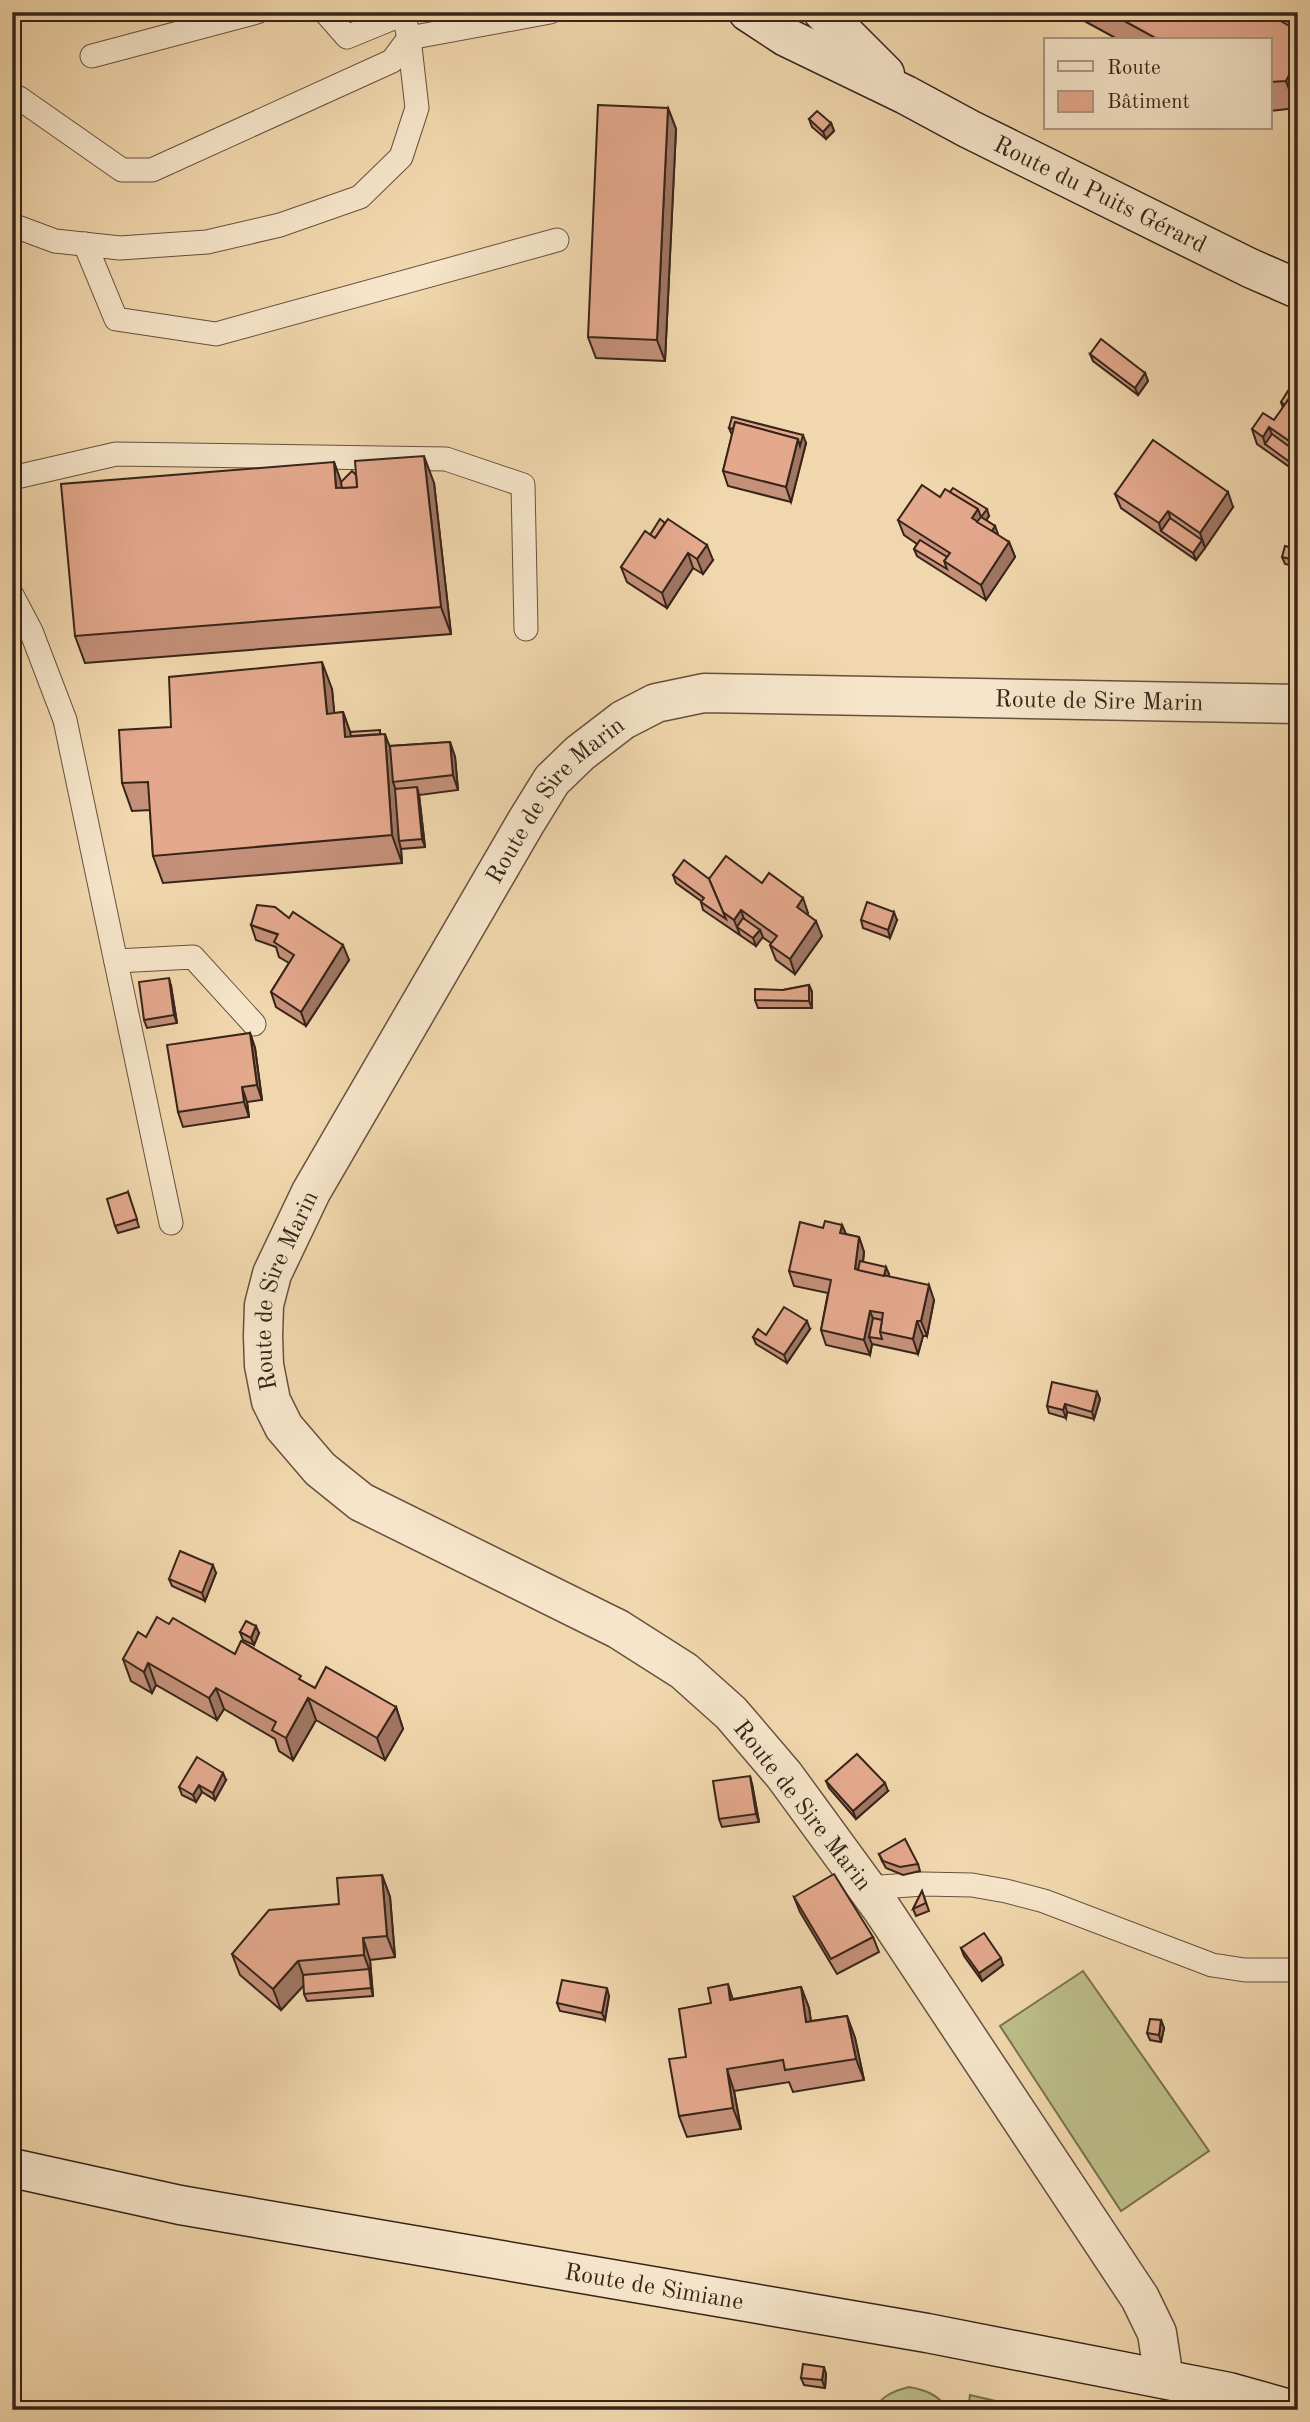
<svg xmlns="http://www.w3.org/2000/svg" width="1310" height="2422" viewBox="0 0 1310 2422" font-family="'Old Standard TT',serif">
  <rect width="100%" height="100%" fill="#f1d7ad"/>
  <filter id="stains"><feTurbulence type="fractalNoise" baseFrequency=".00286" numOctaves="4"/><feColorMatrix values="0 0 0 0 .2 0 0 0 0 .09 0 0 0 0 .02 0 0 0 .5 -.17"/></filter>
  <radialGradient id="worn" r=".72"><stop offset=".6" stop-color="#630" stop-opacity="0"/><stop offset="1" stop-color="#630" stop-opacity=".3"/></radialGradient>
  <g fill="#bcbe88" stroke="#7a7150" stroke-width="2">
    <path d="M1083,1971l126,180 -88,60 -121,-185z"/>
    <path d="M909,2387c17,3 30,8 39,23h-75c9,-14 20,-19 36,-23z"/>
    <path d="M970,2395l64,15h-66z"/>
  </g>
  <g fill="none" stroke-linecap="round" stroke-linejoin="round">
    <g stroke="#66513e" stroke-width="25">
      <g id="lane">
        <path d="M325,12l22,25 56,-23"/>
        <path d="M92,56l165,-44"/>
        <path d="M12,96l7,2 103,72h30l240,-109 17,-23 141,-26"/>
        <path d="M12,225l43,16 65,7 87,-6 73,-17 80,-28 41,-40 16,-49 -8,-70 -6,-26"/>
        <path d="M85,244l31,75 100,15 341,-94"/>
        <path d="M12,478l104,-24 330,5 77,26 3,144"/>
        <path d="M12,595l19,36 34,89 106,503"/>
        <path d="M116,961l77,-4 61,67"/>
        <path d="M867,1888l56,-4 49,1 34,6 38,10 168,64 33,5h53"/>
      </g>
    </g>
    <g stroke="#66513e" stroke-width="41">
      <g id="street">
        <path id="s1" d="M1164,2379l-7,-46 -17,-35 -258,-389 -98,-134 -53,-62 -47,-42 -66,-42 -257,-127 -41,-33 -36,-42 -13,-26 -7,-36 -1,-29 1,-31 8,-31 39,-82 215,-370 26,-42 28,-27 43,-33 33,-17 48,-10 594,11"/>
      </g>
    </g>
    <g stroke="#372419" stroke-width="41">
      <g id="secondary">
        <path id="s2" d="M748,12l38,25 120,58 63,34 281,139 48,21"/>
        <path d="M823,12l62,62"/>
        <path id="s3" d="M12,2168l168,37 747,128 302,59 64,18"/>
      </g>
    </g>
    <use href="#lane" stroke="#f6e5ca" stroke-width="23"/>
    <use href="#street" stroke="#f6e5ca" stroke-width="38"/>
    <use href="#secondary" stroke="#f6e5ca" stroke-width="38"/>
  </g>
  <g fill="#c49079" stroke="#372419" stroke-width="2">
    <path d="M1068,12h230l-2,96 -26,3v-71h-151z"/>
    <path d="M668,108l8,21 -11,232 -69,-3 -8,-21z"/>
    <path d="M809,119l22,4 3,8 -8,8 -14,-12z"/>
    <path d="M1090,354l55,19 3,8 -10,14 -45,-34z"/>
    <path d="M1298,387v86l-41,-29 -5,-15 22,-9 9,-12 -2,-6z"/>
    <path d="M729,428l77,15 -15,59 -63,-16 -5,-15 9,-36z"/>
    <path d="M334,462l7,20 15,-7 78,8 17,151 -366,29 -10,-27z"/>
    <path d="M1115,494l118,13 -37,53 -75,-52z"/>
    <path d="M940,497l49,19 -3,4 9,6 2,9 12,7 6,15 -29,43 -69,-44 -3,-7 3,-5 -13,-9 -6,-15z"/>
    <path d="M650,535l63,25 -10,14 -10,-6 -26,40 -40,-26 -6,-15z"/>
    <path d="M1298,549v18l-13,-3 -3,-7z"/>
    <path d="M332,689l2,24 9,-1 7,20 31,2 9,12 60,-4 5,15 3,33 -39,5 6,52 -24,2 1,14 -239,20 -10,-27 -3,-46 -18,1 -10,-28 49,-56z"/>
    <path d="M673,875l89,8 46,30 -1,2 15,21 -27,38 -19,-14 -6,-15 1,-2 -9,-6 -6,9 -53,-36 -2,-8v-1l-25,-18z"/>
    <path d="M861,920h36l-7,18 -27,-10z"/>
    <path d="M251,925l98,35 -43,66 -30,-19 -5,-15 18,-29 -10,-6 -3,-10 -20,-7z"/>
    <path d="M809,985l3,7v16h-54l-3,-8 28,-10z"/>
    <path d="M171,986l6,37 -30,5 -3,-8z"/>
    <path d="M250,1033l5,15 7,52 -15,2 2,15 -66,10 -5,-15z"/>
    <path d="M128,1192l11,35 -21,6 -3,-7z"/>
    <path d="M842,1225l4,9 13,3 5,15 -1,10 26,12 -1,2 46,24 -7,36h-4l-5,18 -46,-10 -2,11 -44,-10 -5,-15 7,-37 -34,-7 -5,-15 34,-43z"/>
    <path d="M810,1329l-23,34 -31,-19 -3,-7z"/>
    <path d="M1097,1392l3,7 -6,20 -27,-7 -1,6 -17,-5 -2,-7z"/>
    <path d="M216,1573l-11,28 -33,-15 -3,-7z"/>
    <path d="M169,1624l66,30 67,27 13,7 81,19 7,22 -18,31 -69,-40 -23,40 -14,-9 -4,-12 -51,-30 -7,11 -61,-35 -4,8 -21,-12 -8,-22 23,-22z"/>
    <path d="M240,1632l19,1 -5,12 -11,-5z"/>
    <path d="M226,1780l-11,20 -13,-8 -6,10 -14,-7 -3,-8z"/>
    <path d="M826,1781l62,10 -32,28 -27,-31z"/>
    <path d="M752,1784l7,38 -37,5 -3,-8z"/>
    <path d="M879,1854l39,10 2,7 -17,4 -17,-7 -4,-7z"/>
    <path d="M382,1875l8,22 5,60 -25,3 3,36 -66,5 -3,-7v-9l-23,25 -41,-35 -8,-21 107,-50z"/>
    <path d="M922,1891l7,20 -13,5 -3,-7z"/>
    <path d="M794,1897l79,40 6,15 -42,22 -37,-62z"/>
    <path d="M961,1948l42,17 -21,16 -18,-25z"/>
    <path d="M801,1987l8,21 2,13 36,-5 8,22 9,42 -71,12 -4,-10 -55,9 7,38 -54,8 -8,-21 7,-59 25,-54z"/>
    <path d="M609,1996l-4,24 -45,-9 -3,-8z"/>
    <path d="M1161,2020l3,8 -3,14 -11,-2 -3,-7z"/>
    <path d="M826,2374l-1,14 -21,-3 -3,-7z"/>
  </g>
  <g fill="#a07663" stroke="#372419" stroke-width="2">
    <path d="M1281,12h17v16l-11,19 -10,-28z"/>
    <path d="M1298,58v46l-2,4 -10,-27z"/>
    <path d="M668,108l8,21 -11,232 -8,-21z"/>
    <path d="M831,123l3,8 -8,8 -3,-7z"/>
    <path d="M1145,373l3,8 -10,14 -3,-7z"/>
    <path d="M1269,427l6,15 -10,2 -2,-7z"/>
    <path d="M803,435l3,8 -15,59 -5,-15 12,-48z"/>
    <path d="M424,456l10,27 17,151 -10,-27z"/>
    <path d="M334,462l10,28 -8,-2z"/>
    <path d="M1228,492l5,15 -28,41 -5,-15z"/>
    <path d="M978,509h9l2,7 -9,13 -8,-11z"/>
    <path d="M1168,511l5,15 -12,5 -2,-8z"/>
    <path d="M995,526l3,8 -6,8 -3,-7z"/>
    <path d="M1202,540l3,8 -9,12 -3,-7z"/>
    <path d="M1009,542l6,15 -29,43 -5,-15z"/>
    <path d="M707,545l6,15 -10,14 -6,-15z"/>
    <path d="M688,553l5,15 -26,40 -5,-15z"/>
    <path d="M322,662l10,27 5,52 -10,-27z"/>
    <path d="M343,712l10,28 -8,-3z"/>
    <path d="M385,734l10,27 -2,21 5,14 1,45 2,8 1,14 -10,-28z"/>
    <path d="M450,742l5,15 3,33 -5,-15z"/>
    <path d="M417,787l2,8 6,52 -3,-8z"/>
    <path d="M803,898l5,15 -5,9 -6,-15z"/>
    <path d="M741,910l5,15 -9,2 3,8 -6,-15z"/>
    <path d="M894,912l3,8 -7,18 -2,-8z"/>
    <path d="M816,921l6,15 -27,38 -5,-15z"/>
    <path d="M760,930l3,7 -7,9 -3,-8z"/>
    <path d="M343,945l6,15 -43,66 -5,-14z"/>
    <path d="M169,978l2,8 6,37 -3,-8z"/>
    <path d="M809,985l3,7v16l-3,-7z"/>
    <path d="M250,1033l5,15 7,52 -5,-15z"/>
    <path d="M242,1087l5,15 2,15 -5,-15z"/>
    <path d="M842,1225l6,15 -8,-7z"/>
    <path d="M859,1237l5,15 -3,26 -6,-9z"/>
    <path d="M886,1267l3,7 -3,16 -3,-8z"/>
    <path d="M929,1285l5,15 -7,36 -6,-15z"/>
    <path d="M870,1311l6,15 -7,11 3,7 -2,11 -6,-15z"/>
    <path d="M807,1321l3,8 -23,34 -3,-8z"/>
    <path d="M917,1321l6,15 -5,18 -5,-15z"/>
    <path d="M1097,1392l3,7 -6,20 -2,-7z"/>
    <path d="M1065,1404l2,8 -1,6 -3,-8z"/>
    <path d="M213,1565l3,8 -11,28 -3,-8z"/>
    <path d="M256,1626l3,7 -5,12 -3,-7z"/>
    <path d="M148,1663l8,22 -4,8 -8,-21z"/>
    <path d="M216,1688l8,21 -7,11 -8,-22z"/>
    <path d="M308,1698l8,22 -23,40 -7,-22z"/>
    <path d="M396,1707l7,22 -18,31 -8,-22z"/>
    <path d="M223,1773l3,7 -11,20 -2,-7z"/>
    <path d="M750,1776l2,8 7,38 -3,-8z"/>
    <path d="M885,1783l3,8 -32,28 -3,-8z"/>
    <path d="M199,1785l3,7 -6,10 -3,-7z"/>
    <path d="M382,1875l8,22 5,60 -8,-21z"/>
    <path d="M363,1938l7,22 3,36 -2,-8 -2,-19 -5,-14z"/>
    <path d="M1001,1958l2,7 -21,16 -3,-8z"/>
    <path d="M298,1961l8,22 -25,27 -8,-21z"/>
    <path d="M728,1984l7,22 -5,-6z"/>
    <path d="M801,1987l8,21 5,36 -8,-22z"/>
    <path d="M607,1988l2,8 -4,24 -3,-7z"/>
    <path d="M847,2016l8,22 9,42 -8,-21z"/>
    <path d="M1161,2020l3,8 -3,14 -2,-7z"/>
    <path d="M727,2069l7,22 7,38 -8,-21z"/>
    <path d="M824,2367l2,7 -1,14 -3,-8z"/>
  </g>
  <g fill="#e4a88d" stroke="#372419" stroke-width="2">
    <path d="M1108,12h173l-4,7 21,12v27l-12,23 -16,1v-42h-111z"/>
    <path d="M598,105l70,3 -11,232 -69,-3z"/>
    <path d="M817,111l14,12 -8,9 -14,-13z"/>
    <path d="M1101,339l44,34 -10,15 -45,-34z"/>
    <path d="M1293,383l5,4v20l-10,-7 -3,5 -4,-3z"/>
    <path d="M1288,400l10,7v40l-29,-20 -6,10 -11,-8 11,-16 11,7z"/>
    <path d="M732,417l71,18 -3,11 -2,-7 -63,-17 -2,7 -4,-1z"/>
    <path d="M735,422l63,17 -12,48 -63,-16z"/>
    <path d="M1272,434l26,19v15l-33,-24z"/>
    <path d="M1153,440l75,52 -28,41 -32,-22 -9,12 -44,-29z"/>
    <path d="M424,456l17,151 -366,29 -14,-152 273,-22 2,26 21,-1 -2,-26z"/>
    <path d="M352,471l4,4 1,12 -15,1 -1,-6z"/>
    <path d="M922,485l18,12 5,-8 33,20 -6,9 37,24 -28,43 -37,-24 6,-8 -52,-33z"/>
    <path d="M953,488l34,21 -6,8 -3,-8 -28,-17z"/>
    <path d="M981,517l14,9 -3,5 -15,-9z"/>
    <path d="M1170,518l32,22 -9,13 -32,-22z"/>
    <path d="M660,519l5,4 -10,15 -5,-3z"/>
    <path d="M668,519l39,26 -10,14 -9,-6 -26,40 -41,-26 24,-36 10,7z"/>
    <path d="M920,540l27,17 -3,4 3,8 -33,-20z"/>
    <path d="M1285,546l13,3v12l-16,-4z"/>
    <path d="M322,662l5,52 16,-2 2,25 40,-3 7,101 -239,21 -5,-74 -26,1 -3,-53 52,-3 -2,-50z"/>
    <path d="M380,730v4l-29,2 -1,-4z"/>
    <path d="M450,742l3,33 -60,7 -3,-36z"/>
    <path d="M417,787l5,52 -23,2 -4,-52z"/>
    <path d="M726,856l36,27 7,-10 34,25 -6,9 19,14 -26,38 -20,-14 7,-9 -36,-26 -7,10 -11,-8 -14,-33z"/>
    <path d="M684,860l25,19 17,40 -25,-17 3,-4 -31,-23z"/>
    <path d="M867,902l27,10 -6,18 -27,-10z"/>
    <path d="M257,905l18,2 14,11 4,-6 50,33 -42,67 -30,-20 23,-37 -20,-13 4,-8 -27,-9z"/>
    <path d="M743,918l17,12 -7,8 -16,-11z"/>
    <path d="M169,978l5,37 -30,5 -5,-38z"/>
    <path d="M809,985v16l-54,-1v-11l28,1z"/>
    <path d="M250,1033l7,52 -15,2 2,15 -66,10 -11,-67z"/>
    <path d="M128,1192l9,27 -22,7 -8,-27z"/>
    <path d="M825,1221l17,4 -2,8 19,4 -4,32 74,16 -8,36h-4l-4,18 -33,-7 3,-19 -13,-2 -6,29 -43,-10 10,-50 -42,-9 11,-49 23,6z"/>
    <path d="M860,1261l26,6 -2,9 -26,-6z"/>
    <path d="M784,1307l23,14 -23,34 -31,-18 5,-8 8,6z"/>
    <path d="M873,1318l9,2 -2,12 2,7 -13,-2z"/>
    <path d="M1052,1382l45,10 -5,20 -27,-8 -2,6 -16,-4z"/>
    <path d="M180,1551l33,14 -11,28 -33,-14z"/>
    <path d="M157,1617l12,7 4,-6 62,36 6,-13 60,35 -2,3 16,9 11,-21 70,40 -19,31 -69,-40 -22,40 -14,-8 4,-8 -60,-34 -7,10 -61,-35 -4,9 -21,-13 15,-27 8,5z"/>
    <path d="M246,1621l10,5 -5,12 -11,-6z"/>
    <path d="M857,1754l28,29 -32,28 -27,-30z"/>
    <path d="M197,1757l26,16 -10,20 -14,-8 -6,10 -14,-8z"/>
    <path d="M750,1776l6,38 -37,5 -6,-38z"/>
    <path d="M905,1839l13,25 -18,3 -17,-6 -4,-7z"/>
    <path d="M834,1874l39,63 -42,22 -37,-62z"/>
    <path d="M382,1875l5,61 -24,2 1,17 -66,6 -25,28 -41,-35 37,-44 70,-6 -2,-26z"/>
    <path d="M922,1891l4,12 -13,6z"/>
    <path d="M984,1933l17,25 -22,15 -18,-25z"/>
    <path d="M369,1969l2,19 -67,6 -1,-19z"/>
    <path d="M562,1980l45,8 -5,25 -45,-10z"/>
    <path d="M728,1984l2,16 71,-13 5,35 41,-6 9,43 -71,11 -2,-10 -56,9 6,39 -54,8 -10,-57 17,-2 -7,-48 32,-6 -3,-15z"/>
    <path d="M1150,2019l11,1 -2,15 -12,-2z"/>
    <path d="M803,2364l21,3 -2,13 -21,-2z"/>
  </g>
  <g text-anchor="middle" stroke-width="5" stroke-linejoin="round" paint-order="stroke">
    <g font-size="24" fill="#372419" stroke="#f6e5ca">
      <text dy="8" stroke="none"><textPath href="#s2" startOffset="397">Route du Puits Gérard</textPath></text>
      <text dy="8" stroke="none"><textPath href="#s1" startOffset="2636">Route de Sire Marin</textPath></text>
      <text dy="8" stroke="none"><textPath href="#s1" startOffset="2048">Route de Sire Marin</textPath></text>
      <text dy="8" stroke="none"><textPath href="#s1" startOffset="1480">Route de Sire Marin</textPath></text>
      <text transform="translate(803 1805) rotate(52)" y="8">Route de Sire Marin</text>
      <text dy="8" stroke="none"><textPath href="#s3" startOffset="653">Route de Simiane</textPath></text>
    </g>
  </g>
  <rect width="1310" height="2422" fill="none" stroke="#f1d7ad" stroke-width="42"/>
  <rect x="14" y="14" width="1282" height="2394" fill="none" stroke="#372419" stroke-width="3.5"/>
  <rect x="21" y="21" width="1268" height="2380" fill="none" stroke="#372419" stroke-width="2"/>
  <rect x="1044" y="38" width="228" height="91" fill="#f6e5ca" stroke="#aa9883" stroke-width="2"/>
  <rect x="1058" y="61" width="35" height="10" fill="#f6e5ca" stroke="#aa9883" stroke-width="2"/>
  <text x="1107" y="74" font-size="21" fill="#372419">Route</text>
  <rect x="1058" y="91" width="35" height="21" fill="#e4a88d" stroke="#aa9883" stroke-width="2"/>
  <text x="1107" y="108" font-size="21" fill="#372419">Bâtiment</text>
  <rect width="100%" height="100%" filter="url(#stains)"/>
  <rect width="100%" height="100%" fill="url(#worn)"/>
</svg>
